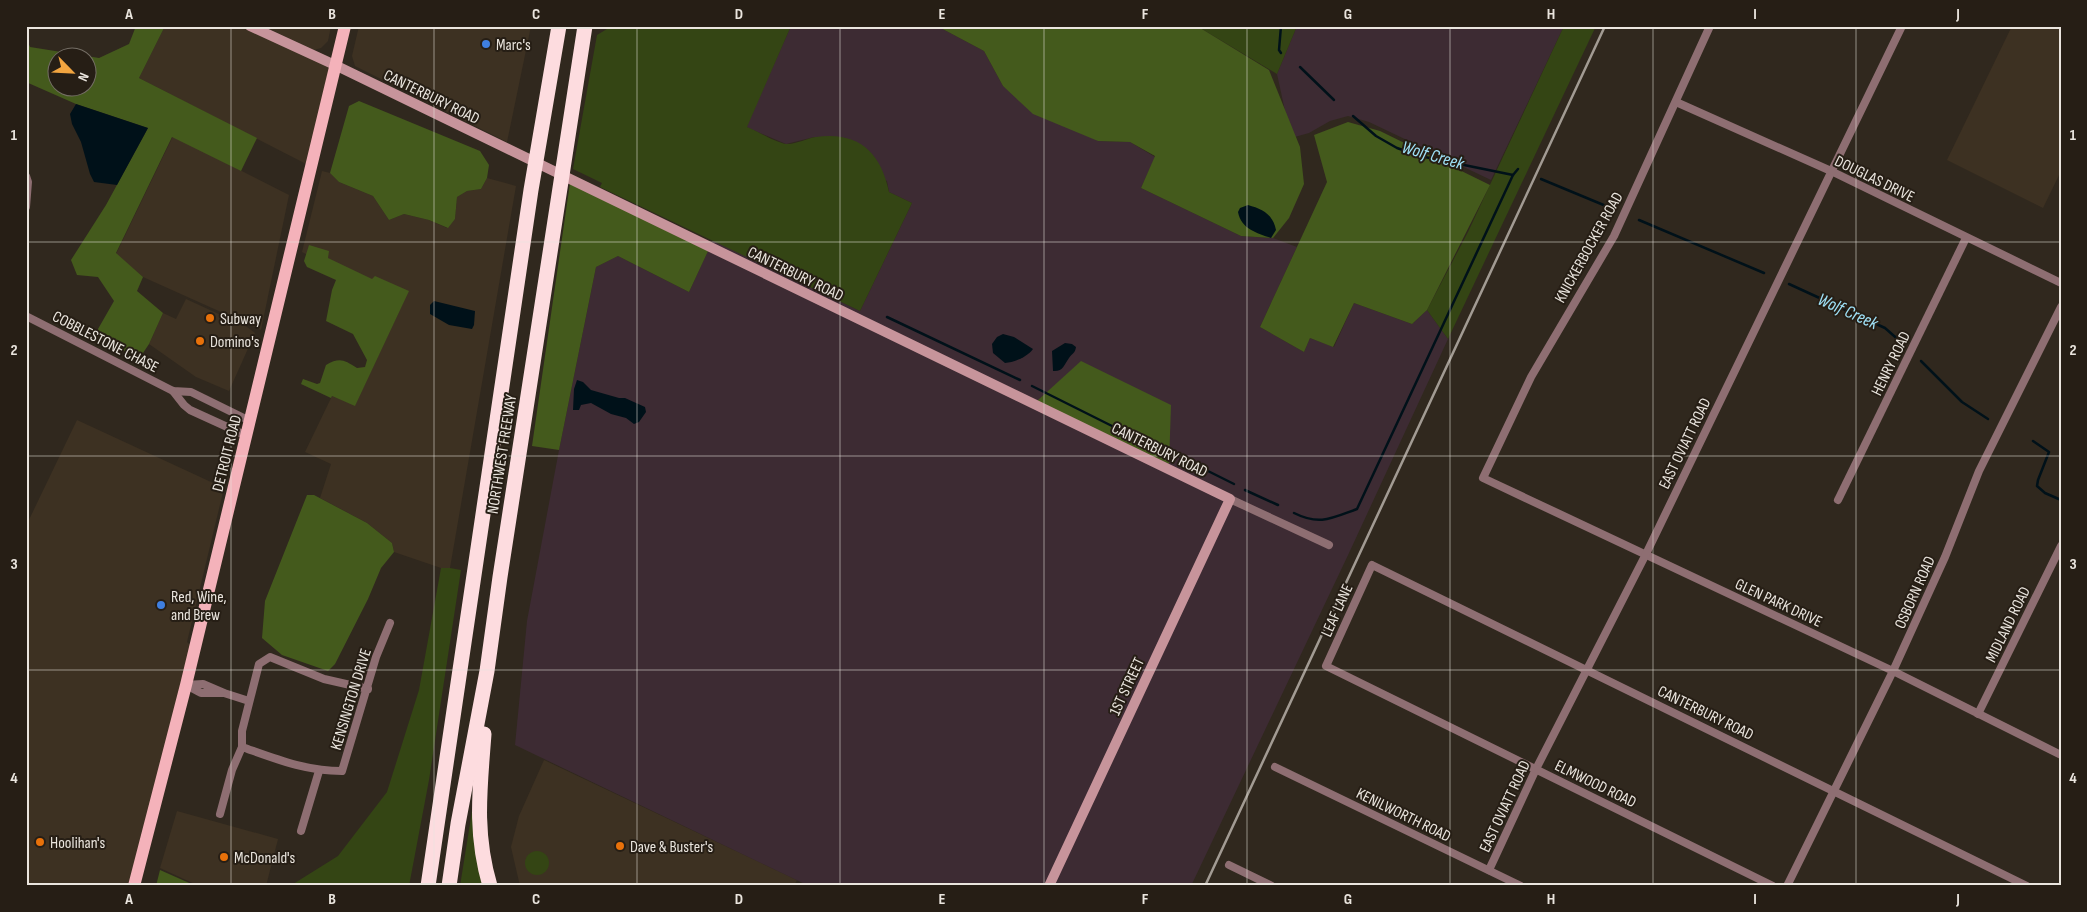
<svg xmlns="http://www.w3.org/2000/svg" width="2087" height="912" viewBox="0 0 2087 912" font-family="'Sofia Sans Condensed',sans-serif">
  <rect width="100%" height="100%" fill="#30281e"/>
  <g fill="#3d3122">
    <path d="M165,26h85l87,40 -25,101 -173,-89z"/>
    <path d="M263,26h68l-3,15 -7,7 -7,2z"/>
    <path d="M359,26h172l-24,116 -152,-76 -3,-10z"/>
    <path d="M2012,26h49v145l-18,37 -96,-48z"/>
    <path d="M173,136l116,59 -28,135 -118,-53 -27,-23z"/>
    <path d="M322,171l8,2 9,9 34,14 16,24 15,-6 25,6 18,8 8,-9 2,-22 10,-6 14,-2 6,-11 29,8 -66,382h-9l-47,-16 -2,-9 -25,-20 -47,-25 11,-34 -26,-12 27,-56 23,9 48,-102 -101,-51z"/>
    <path d="M186,299l61,28 8,6 -26,58 -33,-14 -47,-33 14,-31 13,6z"/>
    <path d="M77,420l147,68 -37,154 7,7 -60,237h-108v-360z"/>
    <path d="M544,760l253,120 -3,6h-274l-9,-39 8,-31z"/>
    <path d="M177,811l101,28 -12,47h-67l-39,-18z"/>
  </g>
  <g fill="#3d2b33">
    <path d="M791,26h146l47,25 19,35 95,55 32,1 25,15 -14,31 100,48 32,2 24,9 -37,80 44,25 6,-14 24,9 20,-44 58,21 15,-14 21,29 -99,214 -158,333h-382l-294,-141 12,-124 32,-171 37,-183 22,-11 71,36 24,-52 147,71 52,-108 -23,-11 -2,-11 -73,-44 -28,7 -40,-17z"/>
    <path d="M1297,26h267l-73,154 -122,-58 -21,-6 -18,5 -21,12 -18,5 -14,-64z"/>
  </g>
  <g fill="#344514">
    <path d="M612,26h179l-44,101c10,4 28,15 39,17 9,1 21,-6 30,-7 42,-6 65,15 73,55l23,11 -52,108 -260,-124 2,-4 -29,-14 24,-134z"/>
    <path d="M1197,26h100l-20,48z"/>
    <path d="M1564,26h32l-148,313 -21,-29 41,-78z"/>
    <path d="M441,568h9l11,2 -32,210 -20,106h-119l48,-30 49,-64 32,-102z"/>
    <path d="M473,805l12,81h-25z"/>
    <circle cx="537" cy="863" r="12"/>
  </g>
  <g fill="#445a1c" fill-rule="evenodd">
    <path d="M136,26h29l-26,52 118,60 -16,33 -69,-34 -56,116 27,24 -6,14 26,22 -14,31 -10,15 -45,-23 20,-35 -16,-24 -21,-2 -6,-15 35,-55 42,-77 -72,-24 -50,-22v-44l4,9 69,11 30,-14zM58,58h30v30h-30z"/>
    <path d="M937,26h260l72,44 31,77 4,37 -15,34 -16,20 -32,-2 -100,-48 14,-32 -25,-14 -32,-1 -65,-27 -30,-28 -19,-35z"/>
    <path d="M359,101l121,50 9,14 -2,13 -6,11 -14,2 -10,6 -2,22 -7,9 -19,-8 -25,-6 -15,6 -16,-24 -34,-14 -9,-9 19,-67z"/>
    <path d="M1348,122l32,9 110,54 -63,125 -15,14 -58,-21 -21,44 -23,-9 -6,14 -44,-25 67,-145 -13,-47z"/>
    <path d="M570,183l139,66 -20,43 -71,-36 -22,11 -37,183 -27,-4z"/>
    <path d="M309,245l20,6 -1,7 44,21 3,-3 34,15 -54,115 -23,-10 -1,2 -30,-14 2,-5 14,5 3,-1 6,-18c14,-8 18,-5 31,3l8,-1 2,-7 -14,-26 -27,-13 6,-31 4,-10 -29,-13 -3,-6z"/>
    <path d="M1081,361l90,44 -2,59 -132,-63z"/>
    <path d="M307,495h7l53,28 25,20 2,9 -13,16 -13,31 -33,65 -7,7 -46,-16 -20,-17 3,-37z"/>
    <path d="M160,870l36,16h-40z"/>
  </g>
  <g fill="#001119">
    <path d="M76,104l72,24 -31,57 -23,-3 -4,-8 -9,-32 -9,-18 -2,-10z"/>
    <path d="M1248,205c14,4 25,9 28,25l-5,8c-14,-5 -30,-9 -33,-26l2,-4z"/>
    <path d="M434,301l41,10 -1,14 -2,4 -23,-4 -19,-11v-9z"/>
    <path d="M1003,334l11,3 19,12c-6,8 -18,13 -28,14l-12,-10 -1,-9 5,-7z"/>
    <path d="M1065,343l7,1 4,3c-1,7 -4,6 -7,11 -5,7 -6,14 -16,13l-1,-20z"/>
    <path d="M577,380l6,2 8,8 28,8h6l20,9 1,5 -7,10 -5,2 -8,-6 -15,-4 -20,-11 -10,2 -2,5h-6l1,-21z"/>
  </g>
  <g fill="none" stroke-linecap="round" stroke-linejoin="round">
    <g stroke="#001119" stroke-width="2.5">
      <path d="M1281,26l-2,24 2,3"/>
      <path d="M1300,67l34,33"/>
      <path d="M1353,116l23,20 21,12 23,8 93,19 5,-6"/>
      <path d="M1541,179l65,27"/>
      <path d="M1639,220l125,53"/>
      <path d="M1789,284l96,44 17,15"/>
      <path d="M887,317l133,63"/>
      <path d="M1921,361l41,41 26,17"/>
      <path d="M1032,386l124,62 23,8"/>
      <path d="M2033,441l16,11 -11,28 -1,6 8,7 16,7"/>
      <path d="M1196,465l38,19"/>
      <path d="M1245,490l33,15"/>
      <path d="M1294,513c26,13 38,5 63,-4l156,-334"/>
    </g>
    <g stroke="#8e6e72" stroke-width="8">
      <path d="M1710,26l-96,210 -83,141 -48,101 410,193 168,84"/>
      <path d="M1676,102l155,69 230,112"/>
      <path d="M26,176l2,6 -2,25"/>
      <path d="M26,316l147,75 18,1 59,29"/>
      <path d="M173,391l11,14 6,5 57,26"/>
      <path d="M1230,499l99,46"/>
      <path d="M1838,500l128,-262"/>
      <path d="M224,693h-23l-15,-8 17,-1 21,9 25,8"/>
      <path d="M1978,714l83,-168"/>
      <path d="M242,747c34,12 63,24 100,24l34,-114 14,-34"/>
      <path d="M1275,767l246,119"/>
      <path d="M220,814l12,-44 10,-23v-16l17,-67 11,-7 54,22 44,10"/>
      <path d="M301,831l18,-60"/>
      <path d="M1229,865l43,21"/>
      <path d="M1489,870l47,-101 110,-215 256,-528"/>
      <path d="M1773,886l-447,-220 46,-101 655,321"/>
      <path d="M1787,886l106,-215 52,-114 34,-86 82,-164"/>
    </g>
    <path stroke="#c7949b" stroke-width="10" d="M250,26l87,40 893,433 -181,387"/>
    <path stroke="#f4b2ba" stroke-width="12" d="M134,886l52,-201 159,-659"/>
    <g stroke="#fddcdf" stroke-width="15">
      <path d="M484,734c-4,54 -10,98 6,152"/>
      <path d="M428,886l103,-696 28,-164"/>
      <path d="M449,886l9,-62 29,-153 13,-94 85,-551"/>
    </g>
    <path stroke="#a29b93" stroke-width="2.5" d="M1205,886l400,-860"/>
  </g>
  <path fill="none" stroke="#eae5de" stroke-width="1" stroke-opacity="0.55" d="M231,26v860M434,26v860M637,26v860M840,26v860M1044,26v860M1247,26v860M1450,26v860M1653,26v860M1856,26v860M26,242h2035M26,456h2035M26,670h2035"/>
  <g fill="#3f7fe0" stroke="#261e15" stroke-width="2">
    <circle cx="486" cy="44" r="5"/>
    <circle cx="161" cy="605" r="5"/>
  </g>
  <g fill="#e8710a" stroke="#261e15" stroke-width="2">
    <circle cx="210" cy="318" r="5"/>
    <circle cx="200" cy="341" r="5"/>
    <circle cx="40" cy="842" r="5"/>
    <circle cx="620" cy="846" r="5"/>
    <circle cx="224" cy="857" r="5"/>
  </g>
  <g text-anchor="middle" stroke-width="4" stroke-linejoin="round" paint-order="stroke">
    <g font-size="16" fill="#eae5de" stroke="#261e15" text-anchor="start">
      <text x="496" y="50">Marc's</text>
      <text x="220" y="324">Subway</text>
      <text x="210" y="347">Domino's</text>
      <text x="171" y="602">Red, Wine,<tspan x="171" dy="18">and Brew</tspan></text>
      <text x="50" y="848">Hoolihan's</text>
      <text x="630" y="852">Dave &amp; Buster's</text>
      <text x="234" y="863">McDonald's</text>
    </g>
    <g font-size="16" fill="#eae5de" stroke="#261e15">
      <text transform="translate(432 96) rotate(26)" y="6">CANTERBURY ROAD</text>
      <text transform="translate(1875 178) rotate(26)" y="6">DOUGLAS DRIVE</text>
      <text transform="translate(1588 247) rotate(-61)" y="6">KNICKERBOCKER ROAD</text>
      <text transform="translate(796 273) rotate(26)" y="6">CANTERBURY ROAD</text>
      <text transform="translate(106 341) rotate(27)" y="6">COBBLESTONE CHASE</text>
      <text transform="translate(1890 363) rotate(-64)" y="6">HENRY ROAD</text>
      <text transform="translate(1684 443) rotate(-64)" y="6">EAST OVIATT ROAD</text>
      <text transform="translate(1160 449) rotate(26)" y="6">CANTERBURY ROAD</text>
      <text transform="translate(226 453) rotate(-76)" y="6">DETROIT ROAD</text>
      <text transform="translate(501 454) rotate(-81)" y="6">NORTHWEST FREEWAY</text>
      <text transform="translate(1914 592) rotate(-66)" y="6">OSBORN ROAD</text>
      <text transform="translate(1779 602) rotate(25)" y="6">GLEN PARK DRIVE</text>
      <text transform="translate(1336 610) rotate(-66)" y="6">LEAF LANE</text>
      <text transform="translate(2007 624) rotate(-64)" y="6">MIDLAND ROAD</text>
      <text transform="translate(1126 686) rotate(-65)" y="6">1ST STREET</text>
      <text transform="translate(350 699) rotate(-73)" y="6">KENSINGTON DRIVE</text>
      <text transform="translate(1706 712) rotate(26)" y="6">CANTERBURY ROAD</text>
      <text transform="translate(1596 783) rotate(26)" y="6">ELMWOOD ROAD</text>
      <text transform="translate(1504 806) rotate(-65)" y="6">EAST OVIATT ROAD</text>
      <text transform="translate(1404 814) rotate(26)" y="6">KENILWORTH ROAD</text>
    </g>
    <g font-size="18" font-style="italic" fill="#9fe1f7" stroke="#261e15">
      <text transform="translate(1433 155) rotate(16)" y="6">Wolf Creek</text>
      <text transform="translate(1848 311) rotate(24)" y="6">Wolf Creek</text>
    </g>
  </g>
  <rect width="2087" height="912" fill="none" stroke="#261e15" stroke-width="55"/>
  <g transform="translate(72 72) rotate(114)"><circle r="24" fill="#261e15" stroke="#746e65"/>
  <path d="M0-4L9 19L0 12L-9 19Z" fill="#f2a540"/>
  <text y="-8" font-size="14" font-weight="bold" text-anchor="middle" fill="#eae5de">N</text>
  </g>
  <rect x="28" y="28" width="2032" height="856" fill="none" stroke="#eae5de" stroke-width="2"/>
  <g font-size="16" text-anchor="middle" font-weight="bold" fill="#eae5de">
    <text x="129" y="19">A</text>
    <text x="332" y="19">B</text>
    <text x="536" y="19">C</text>
    <text x="739" y="19">D</text>
    <text x="942" y="19">E</text>
    <text x="1145" y="19">F</text>
    <text x="1348" y="19">G</text>
    <text x="1551" y="19">H</text>
    <text x="1755" y="19">I</text>
    <text x="1958" y="19">J</text>
    <text x="14" y="140">1</text>
    <text x="2073" y="140">1</text>
    <text x="14" y="355">2</text>
    <text x="2073" y="355">2</text>
    <text x="14" y="569">3</text>
    <text x="2073" y="569">3</text>
    <text x="14" y="783">4</text>
    <text x="2073" y="783">4</text>
    <text x="129" y="904">A</text>
    <text x="332" y="904">B</text>
    <text x="536" y="904">C</text>
    <text x="739" y="904">D</text>
    <text x="942" y="904">E</text>
    <text x="1145" y="904">F</text>
    <text x="1348" y="904">G</text>
    <text x="1551" y="904">H</text>
    <text x="1755" y="904">I</text>
    <text x="1958" y="904">J</text>
  </g>
</svg>
